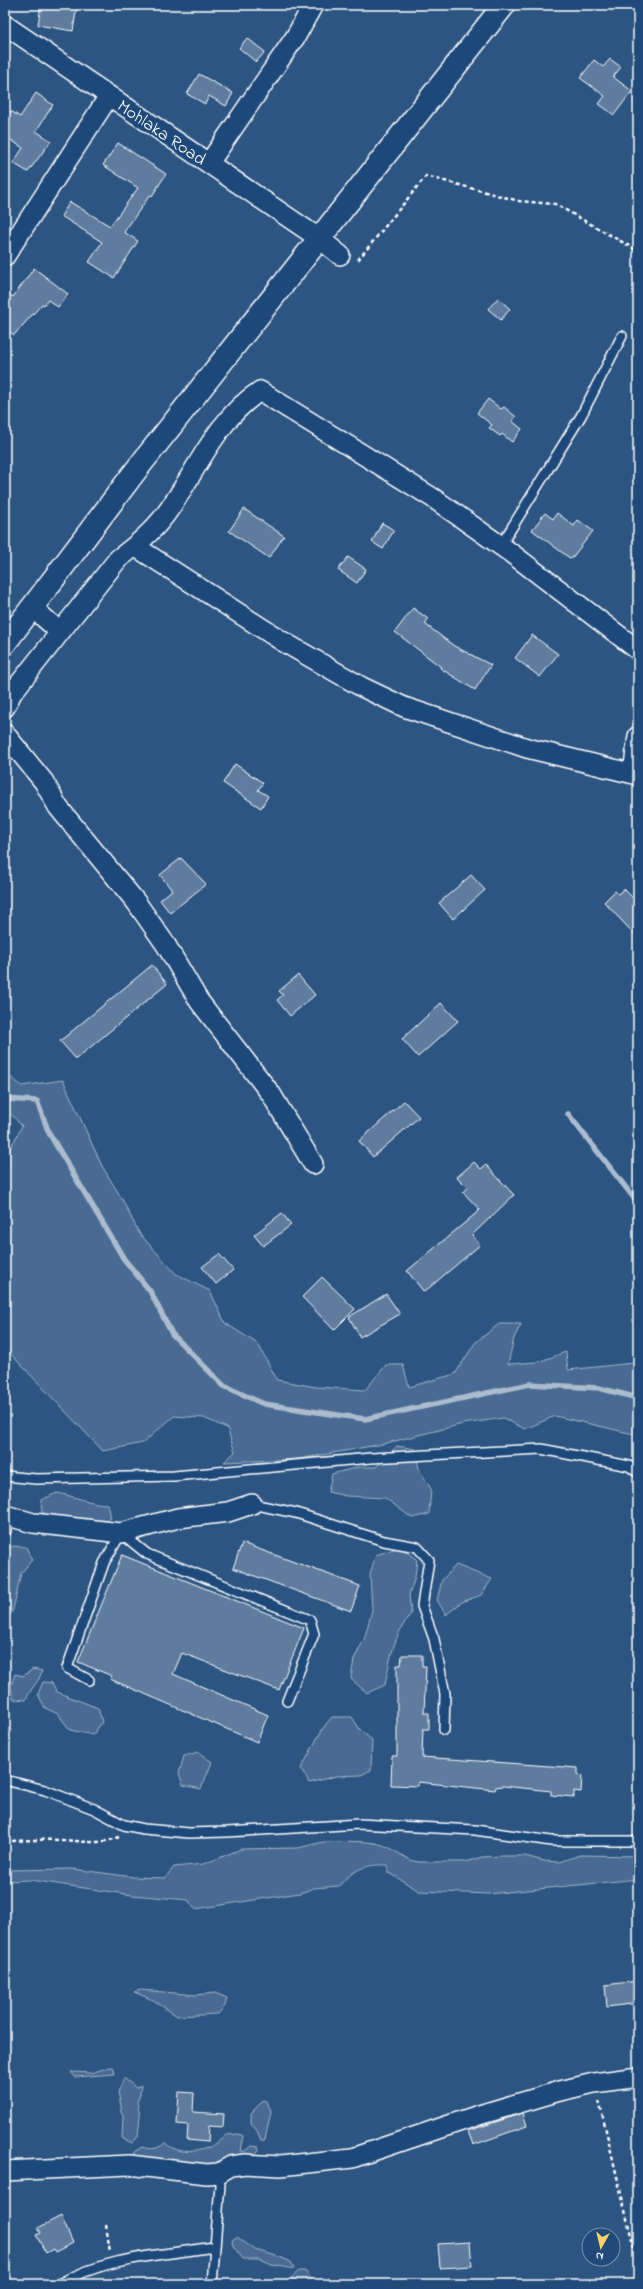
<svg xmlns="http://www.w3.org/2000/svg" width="643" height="2289" viewBox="0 0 643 2289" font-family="'Indie Flower',sans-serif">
  <rect width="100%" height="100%" fill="#2c5582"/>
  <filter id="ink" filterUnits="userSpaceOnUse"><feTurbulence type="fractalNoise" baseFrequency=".025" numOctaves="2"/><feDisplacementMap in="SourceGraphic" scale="8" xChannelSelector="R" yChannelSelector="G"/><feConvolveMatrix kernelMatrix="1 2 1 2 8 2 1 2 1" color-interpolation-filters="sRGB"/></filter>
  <g filter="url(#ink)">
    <g fill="#486b92" stroke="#a4b5c8">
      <path d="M5,1073l17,13 41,-6 39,86 20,33 17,34 37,41 34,17 15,32 33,21 19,36 39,7 49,3 21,-25h17l6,22 46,-13 20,-31 24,-19h22l-7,14 -6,26 30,-2 28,-10 2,18 65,-7 5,4v68l-83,-19 -30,13 -22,-11 -40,6 -80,20 -84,15 -75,3 11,-10 -8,-24 -23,-10 -30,-2 -31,27 -40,8 -98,-103v-175l2,-1 3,-23 12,-23 -15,-16h-2z"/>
      <path d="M397,1446l18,3 4,20 12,20 -2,25 -17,4 -27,-20 -39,-2 -18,-4 4,-18 27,-7h17z"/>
      <path d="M57,1493c17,3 34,11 51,11l3,14 -11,7 -47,-7 -11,-6 -1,-12z"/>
      <path d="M11,1546l15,1 6,13 -11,13 -8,37 -8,12v-62z"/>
      <path d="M400,1547l17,13 -2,17 -6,18 2,19c-17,20 -21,45 -26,71l-18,8 -16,-14 3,-20 10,-19 8,-30 -2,-36 6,-19z"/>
      <path d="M456,1565l36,14 -11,16 -19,7 -16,13 -9,-15 5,-20z"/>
      <path d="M33,1669l9,2c-3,12 -12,17 -16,29l-13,-1 -2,-13 4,-12 8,2z"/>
      <path d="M43,1682l9,1 5,9 41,16 4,14 -9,13 -23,-5 -12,-16 -13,-6 -7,-14z"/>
      <path d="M332,1717h20l9,14 11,9 -1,30 -10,5 -25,1 -27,7 -8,-15c11,-17 17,-36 31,-51z"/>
      <path d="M198,1752l14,10 -11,27 -18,-4 -4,-12 5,-17z"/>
      <path d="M323,1842c18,0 46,-3 62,4 12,4 21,15 34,16h47l16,-5 21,-1h22l19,5 15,1 21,-7 58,1v23l-150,15 -69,-3 -31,-19v-7c-23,-1 -34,4 -49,21l-25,2 -14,5 -105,16 -7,-9 -56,-5 -102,-15 -25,1v-11l68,-1 60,8 32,1 9,-11 30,-3 37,-15 57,-1z"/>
      <path d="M141,1990l55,5 19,-2 12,5 -2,8 -7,8 -41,2 -24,-16 -19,-8z"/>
      <path d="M110,2067h3l2,7 -40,3 -4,-5 20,1z"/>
      <path d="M124,2078l12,10 5,-3 -1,10 -3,7 3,14 -2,21 -6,6 -10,-5 1,-22 -5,-24z"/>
      <path d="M267,2101l4,10 -6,29h-4l-4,-9 -6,-8v-10l11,-11z"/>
      <path d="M239,2134l4,2 -3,15h5l6,-5 7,1 1,3 -5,5 -37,9 -37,1 -12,-6 -27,3 -9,-4 2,-6 8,-5c8,3 17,2 23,-4 18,16 48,7 62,-8z"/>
      <path d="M237,2237l18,13 25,7 11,5 3,7 -22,-4 -14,-6h-15l-10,-13 -1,-6z"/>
      <path d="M299,2271h6l11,13h-17l-8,-6z"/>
    </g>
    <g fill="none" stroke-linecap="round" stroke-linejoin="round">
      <g stroke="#acbcce" stroke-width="5.5">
        <path d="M5,1099l32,2 12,32 75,126 26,32 22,43 52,52 40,18 101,15 165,-35 69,4 39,10"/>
        <path d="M568,1114l70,89"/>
      </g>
    </g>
    <g fill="#5e7c9f" stroke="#fff">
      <path d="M41,5h36l-4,26 -35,-6z"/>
      <path d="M247,38l18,14 -9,10 -17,-14z"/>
      <path d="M610,59l11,8 -8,10 19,14 -18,24 -15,-11 6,-8 -25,-18 14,-18 9,7z"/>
      <path d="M199,74l34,19 -7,13 -17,-10 -4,8 -18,-10z"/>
      <path d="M36,93l17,12 -17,26 15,10 -23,31 -15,-9 10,-15 -18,-12v-16l6,-9 9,6z"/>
      <path d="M118,143l48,31 -14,22 -2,-1 -26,37 14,9 -24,37 -25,-16 13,-20 -41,-26 9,-14 40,24 28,-38 -35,-23z"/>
      <path d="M34,268l34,26 -10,13 -10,-7 -4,5 -2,-1 -28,31 -9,-7v-38l8,7z"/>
      <path d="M498,298l12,11 -9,11 -13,-11z"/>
      <path d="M488,399l13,10 3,-2 12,10 -4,4 10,8 -10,13 -10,-8 -2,2 -11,-8 3,-3 -15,-12z"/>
      <path d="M244,509l40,27 -15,22 -40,-27z"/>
      <path d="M545,513l8,6 4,-6 17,13 4,-6 15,11 -22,28 -39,-29z"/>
      <path d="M382,523l12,7 -11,19 -11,-7z"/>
      <path d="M348,557l18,12 -9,14 -19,-13z"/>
      <path d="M413,608l15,11 -3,5 29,22 37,19 -16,25 -35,-22 1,-1 -46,-35z"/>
      <path d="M532,635l26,19 -18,23 -25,-19z"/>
      <path d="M235,764l28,19 -5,7 10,6 -7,12 -38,-25z"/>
      <path d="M181,858l25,26 -36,29 -10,-13 12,-10 -12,-15z"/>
      <path d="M471,875l14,15 -32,29 -14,-16z"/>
      <path d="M624,889l14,14v35l-34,-36 11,-11 3,3z"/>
      <path d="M152,965l15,19 -91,75 -16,-18z"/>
      <path d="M298,975l17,20 -25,21 -13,-16 6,-5 -4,-4z"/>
      <path d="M441,1003l17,18 -40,36 -16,-18z"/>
      <path d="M404,1101l15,16 -46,40 -14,-16z"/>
      <path d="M474,1162l7,7 5,-4 28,30 -42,40 8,10 -56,47 -17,-21 73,-61 -17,-18 5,-4 -11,-11z"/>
      <path d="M282,1213l9,12 -28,21 -9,-11z"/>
      <path d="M219,1254l14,16 -17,14 -14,-17z"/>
      <path d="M322,1277l33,32 -21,21 -32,-33z"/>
      <path d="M386,1294l14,20 -40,23 -11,-20z"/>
      <path d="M242,1543l118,43 -9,25 -118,-43z"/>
      <path d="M122,1555l182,73 -25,62 -97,-37 -9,21 95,41 -11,27 -147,-63 2,-3 -34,-14z"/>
      <path d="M402,1655h20v11h4l-2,47h5v16h-6l-1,28 156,11v7l4,1 -1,16 -7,-1v6l-23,-2v-4l-48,-5 -7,1 -1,3 -77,-8v4l-27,-1 1,-29h5v-91h4z"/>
      <path d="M638,1981v22l-31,4 -2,-22z"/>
      <path d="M179,2092l15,1 -1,19 31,2 -1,13 -14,-1 -1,16 -21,-2 1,-15 -11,-1z"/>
      <path d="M523,2113l4,13 -54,19 -5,-14z"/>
      <path d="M61,2216l12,27 -18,9 -2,-3 -7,4 -10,-18 5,-2 -3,-5z"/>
      <path d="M470,2242l2,24 -32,2 -2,-24z"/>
    </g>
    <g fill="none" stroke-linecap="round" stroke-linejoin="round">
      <g stroke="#fff" stroke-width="12">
        <g id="lane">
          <path d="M501,545l80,-129 41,-80"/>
          <path d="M5,1476l31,3 138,-3 197,-18 170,-9 88,17 9,7"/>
          <path d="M252,1504l44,9 88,28 33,6 12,13 -7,46 12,33 11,55 -1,36"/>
          <path d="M5,1534l5,-18"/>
          <path d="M89,1680l-22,-12 37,-105 17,-30 26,21 163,66 4,14 -27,67"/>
          <path d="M5,1780l40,10 49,19 30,16 20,4 45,4 38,-1 132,-8 116,6 76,11h87"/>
          <path d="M59,2284c50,-28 100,-28 155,-37"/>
          <path d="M212,2284l8,-99 -1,-12"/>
        </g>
      </g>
      <g stroke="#fff" stroke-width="22">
        <g id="street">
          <path d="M5,25l315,214 20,16"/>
          <path d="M209,163l87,-127 17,-31"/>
          <path d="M5,256l104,-160"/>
          <path d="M136,547l146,94 80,46 42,20 123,41 111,27"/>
          <path d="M33,608l27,24"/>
          <path d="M5,707l7,-14 106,-134c19,-14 39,-31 52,-51 28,-40 47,-89 90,-117l173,107 78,55 127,97"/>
          <path d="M5,734l39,48 14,25 78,95 30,43 33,56 72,93 42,70"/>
          <path d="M633,773l5,-37"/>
          <path d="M5,1515l28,8 88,10 57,-15 50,-6 24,-8"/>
          <path d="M5,2171l124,-6 78,9 12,-1 12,-7 14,-2 35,2 72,-8 127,-43 81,-24 34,-8 44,-6"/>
        </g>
      </g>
      <g stroke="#fff" stroke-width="25">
        <path id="secondary" d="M5,643l132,-174 367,-464"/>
      </g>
      <g stroke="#fff" stroke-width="2.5" stroke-dasharray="4 3" stroke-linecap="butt">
        <path d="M358,260l68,-84 93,25 36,3 83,47"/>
        <path d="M5,1841c18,0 35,-2 53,-1 22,0 40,6 61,-3"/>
        <path d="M599,2101l39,164"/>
        <path d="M106,2225l4,27"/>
        <path d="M634,2284l4,-2"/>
      </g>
      <use href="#lane" stroke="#1f4a7a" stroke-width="9"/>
      <use href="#street" stroke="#1f4a7a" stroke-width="19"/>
      <use href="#secondary" stroke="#1f4a7a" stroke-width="22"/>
    </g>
  </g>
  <g text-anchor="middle" stroke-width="4" stroke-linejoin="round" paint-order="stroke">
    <g font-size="18" fill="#fff" stroke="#1f4a7a">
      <text transform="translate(162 132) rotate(34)" y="6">Mohlaka Road</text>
    </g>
  </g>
  <rect width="643" height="2289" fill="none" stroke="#1f4a7a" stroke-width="20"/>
  <rect x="10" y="10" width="623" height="2269" fill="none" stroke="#fff" stroke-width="1.5" filter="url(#ink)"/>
  <g transform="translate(601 2247) rotate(188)"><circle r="19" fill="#1f4a7a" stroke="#7992af"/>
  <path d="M0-3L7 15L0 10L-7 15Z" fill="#ffd166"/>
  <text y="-6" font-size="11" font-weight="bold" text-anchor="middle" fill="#ffffff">N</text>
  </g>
</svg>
